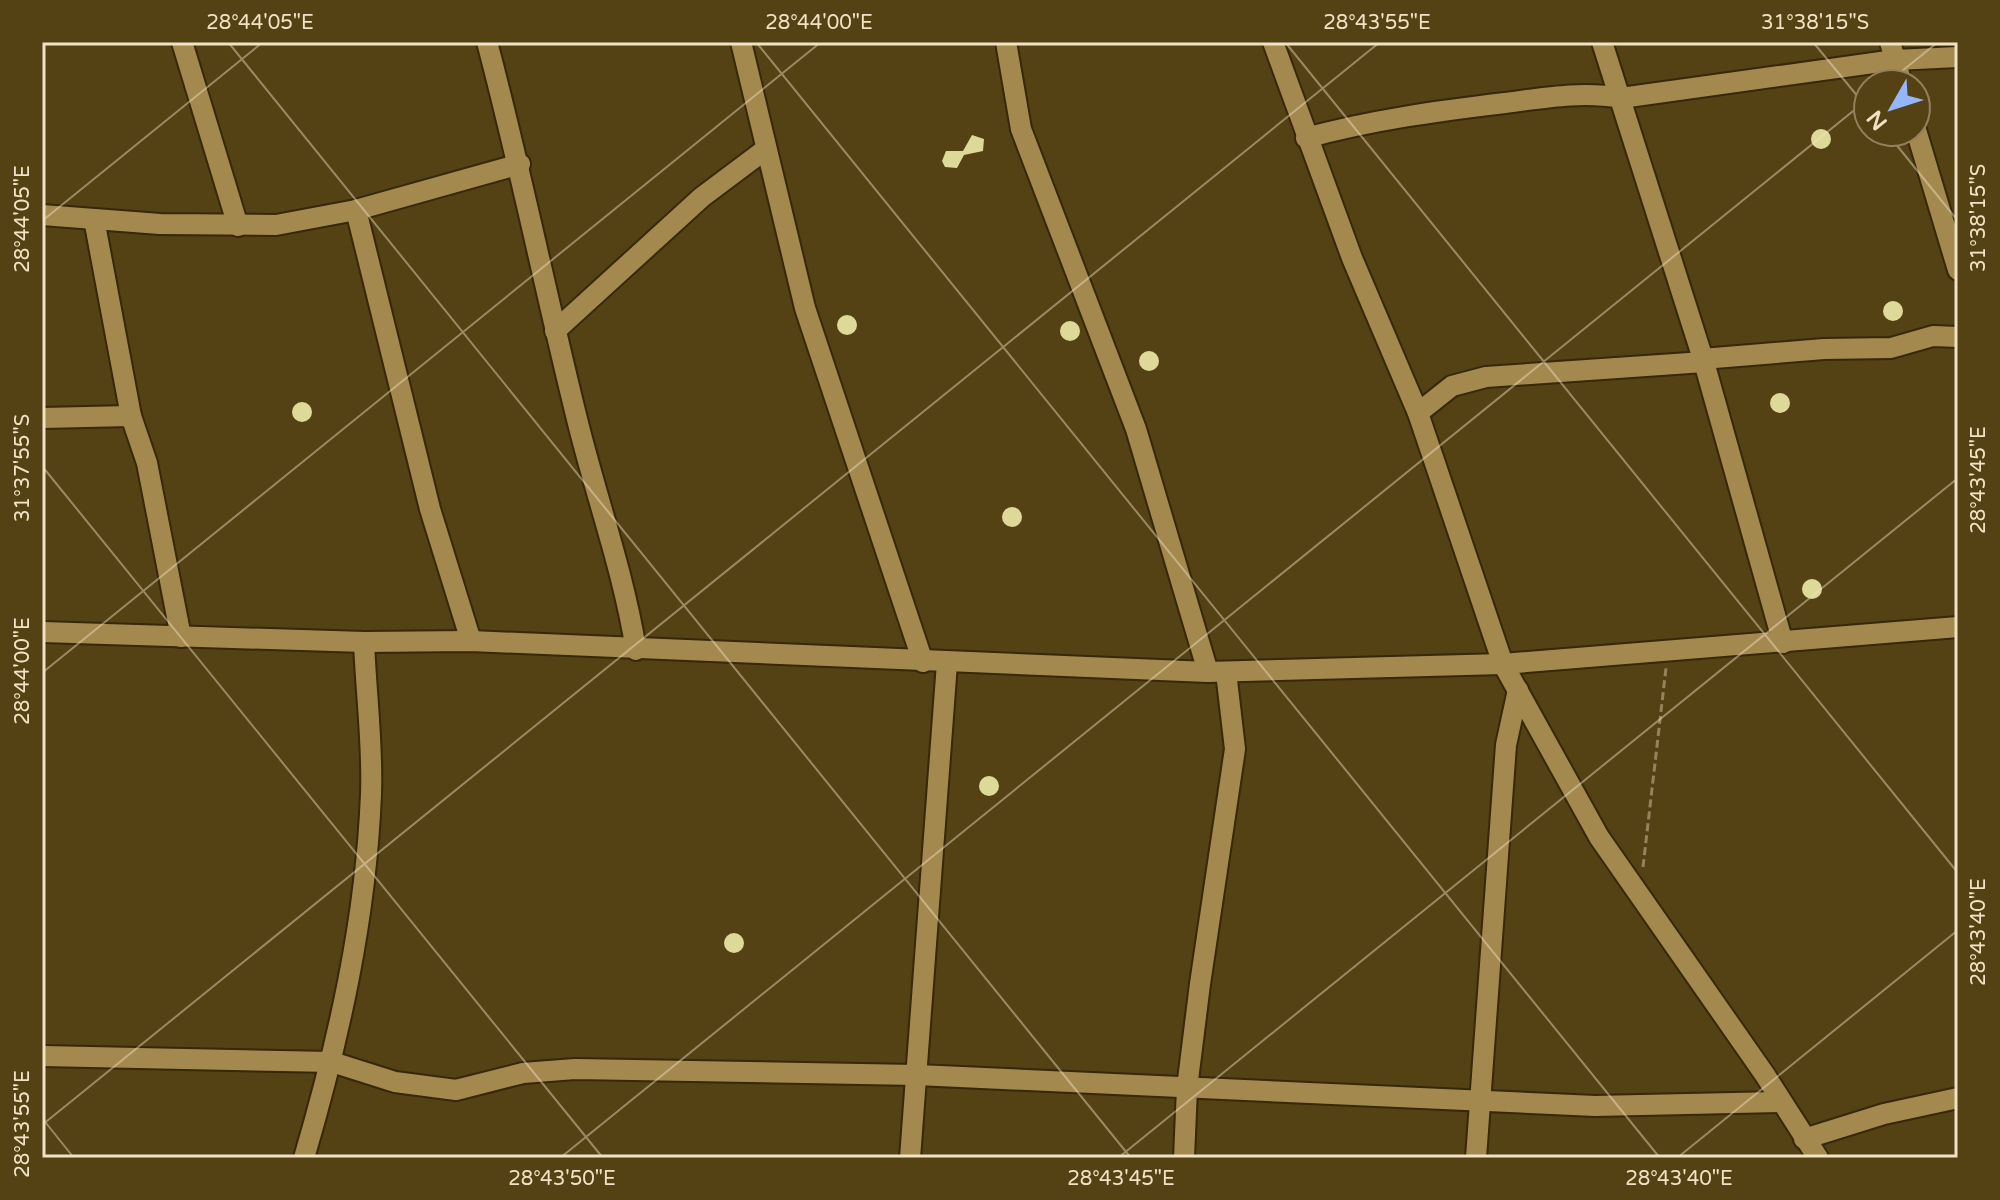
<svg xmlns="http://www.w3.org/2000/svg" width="2000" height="1200" viewBox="0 0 2000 1200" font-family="'Varela Round',sans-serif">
  <rect width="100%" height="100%" fill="#544114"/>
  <g fill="#ded999">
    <circle cx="1821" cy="139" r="10"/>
    <path d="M972,135l12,4 -1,12 -19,4 -7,13 -12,-1 -3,-6 4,-10h17z"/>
    <circle cx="1893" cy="311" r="10"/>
    <circle cx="847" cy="325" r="10"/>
    <circle cx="1070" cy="331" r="10"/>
    <circle cx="1149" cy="361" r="10"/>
    <circle cx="1780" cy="403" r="10"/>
    <circle cx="302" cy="412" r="10"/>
    <circle cx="1012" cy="517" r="10"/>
    <circle cx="1812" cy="589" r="10"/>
    <circle cx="989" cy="786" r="10"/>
    <circle cx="734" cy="943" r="10"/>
  </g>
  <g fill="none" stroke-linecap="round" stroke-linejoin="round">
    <g stroke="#362809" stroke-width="24">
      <g id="minor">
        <path d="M182,42l56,184"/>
        <path d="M487,42c33,124 58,248 89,373 19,79 47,154 60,235"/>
        <path d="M741,42l64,266 118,354"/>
        <path d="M1006,42l15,87 115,300 72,243"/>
        <path d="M1273,42l79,216 66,155 85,251 96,173 166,238 53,83"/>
        <path d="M1602,42l102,320 79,281"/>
        <path d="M1890,42l12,42"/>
        <path d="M1916,130l42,140"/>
        <path d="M1306,138c65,-18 132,-27 199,-35 39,-5 76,-12 116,-5l274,-38 63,-3"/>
        <path d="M356,210l74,299 41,132"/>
        <path d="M42,215l118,9 116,1 80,-15 164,-46"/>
        <path d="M94,219l37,197 16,47 34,174"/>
        <path d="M555,331l147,-134 64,-48"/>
        <path d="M1702,359l122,-10 67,-1 42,-12 25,1"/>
        <path d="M1418,413l34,-27 34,-9 218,-15"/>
        <path d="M42,418l89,-2"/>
        <path d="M42,632l322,10 107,-1 737,31 295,-8 455,-37"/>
        <path d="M42,1056l290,6 63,20 61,8 67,-17 52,-4 342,6 678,31 186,-4"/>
        <path d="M1804,1139l80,-25 74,-16"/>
        <path d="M304,1158c35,-119 62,-239 67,-364 2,-50 -5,-101 -7,-152"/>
        <path d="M910,1158l37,-495"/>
        <path d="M1184,1158l3,-70 13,-104 35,-235 -9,-77"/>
        <path d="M1476,1158l30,-413 12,-55"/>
      </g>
    </g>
    <path stroke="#95835d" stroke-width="3" stroke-dasharray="8 4" stroke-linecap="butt" d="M1643,867l23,-199"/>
    <use href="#minor" stroke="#a4894f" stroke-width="20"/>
  </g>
  <path fill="none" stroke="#f1e2c5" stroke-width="2" stroke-opacity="0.45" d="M228,42l903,1116M756,42l904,1116M1285,42l673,831M1813,42l55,67M1886,84l52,-42M1886,132l72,89M42,221l221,-179M42,466l561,692M42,673l779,-631M42,1118l32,40M42,1125l1338,-1083M560,1158l1308,-1059M1118,1158l840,-680M1677,1158l281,-228"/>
  <rect width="2000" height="1200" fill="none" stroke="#544114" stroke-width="88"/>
  <g transform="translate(1892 108) rotate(231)"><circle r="38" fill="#544114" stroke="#93815b" stroke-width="2"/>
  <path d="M0-6L14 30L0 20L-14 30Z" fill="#95b6fd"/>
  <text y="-12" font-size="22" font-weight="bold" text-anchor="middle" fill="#f1e2c5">N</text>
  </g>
  <rect x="44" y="44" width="1912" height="1112" fill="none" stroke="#f1e2c5" stroke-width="3"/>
  <g font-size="20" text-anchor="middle" fill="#f1e2c5">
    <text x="260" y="29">28°44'05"E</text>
    <text x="819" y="29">28°44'00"E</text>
    <text x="1377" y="29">28°43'55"E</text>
    <text x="1815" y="29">31°38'15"S</text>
    <text transform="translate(1978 218) rotate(-90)" y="7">31°38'15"S</text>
    <text transform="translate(22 219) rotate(-90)" y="7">28°44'05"E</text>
    <text transform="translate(22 468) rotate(-90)" y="7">31°37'55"S</text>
    <text transform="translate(1978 480) rotate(-90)" y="7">28°43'45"E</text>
    <text transform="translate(22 671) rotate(-90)" y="7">28°44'00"E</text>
    <text transform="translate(1978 932) rotate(-90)" y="7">28°43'40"E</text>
    <text transform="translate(22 1124) rotate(-90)" y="7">28°43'55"E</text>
    <text x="562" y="1185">28°43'50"E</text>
    <text x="1121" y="1185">28°43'45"E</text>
    <text x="1679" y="1185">28°43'40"E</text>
  </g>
</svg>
